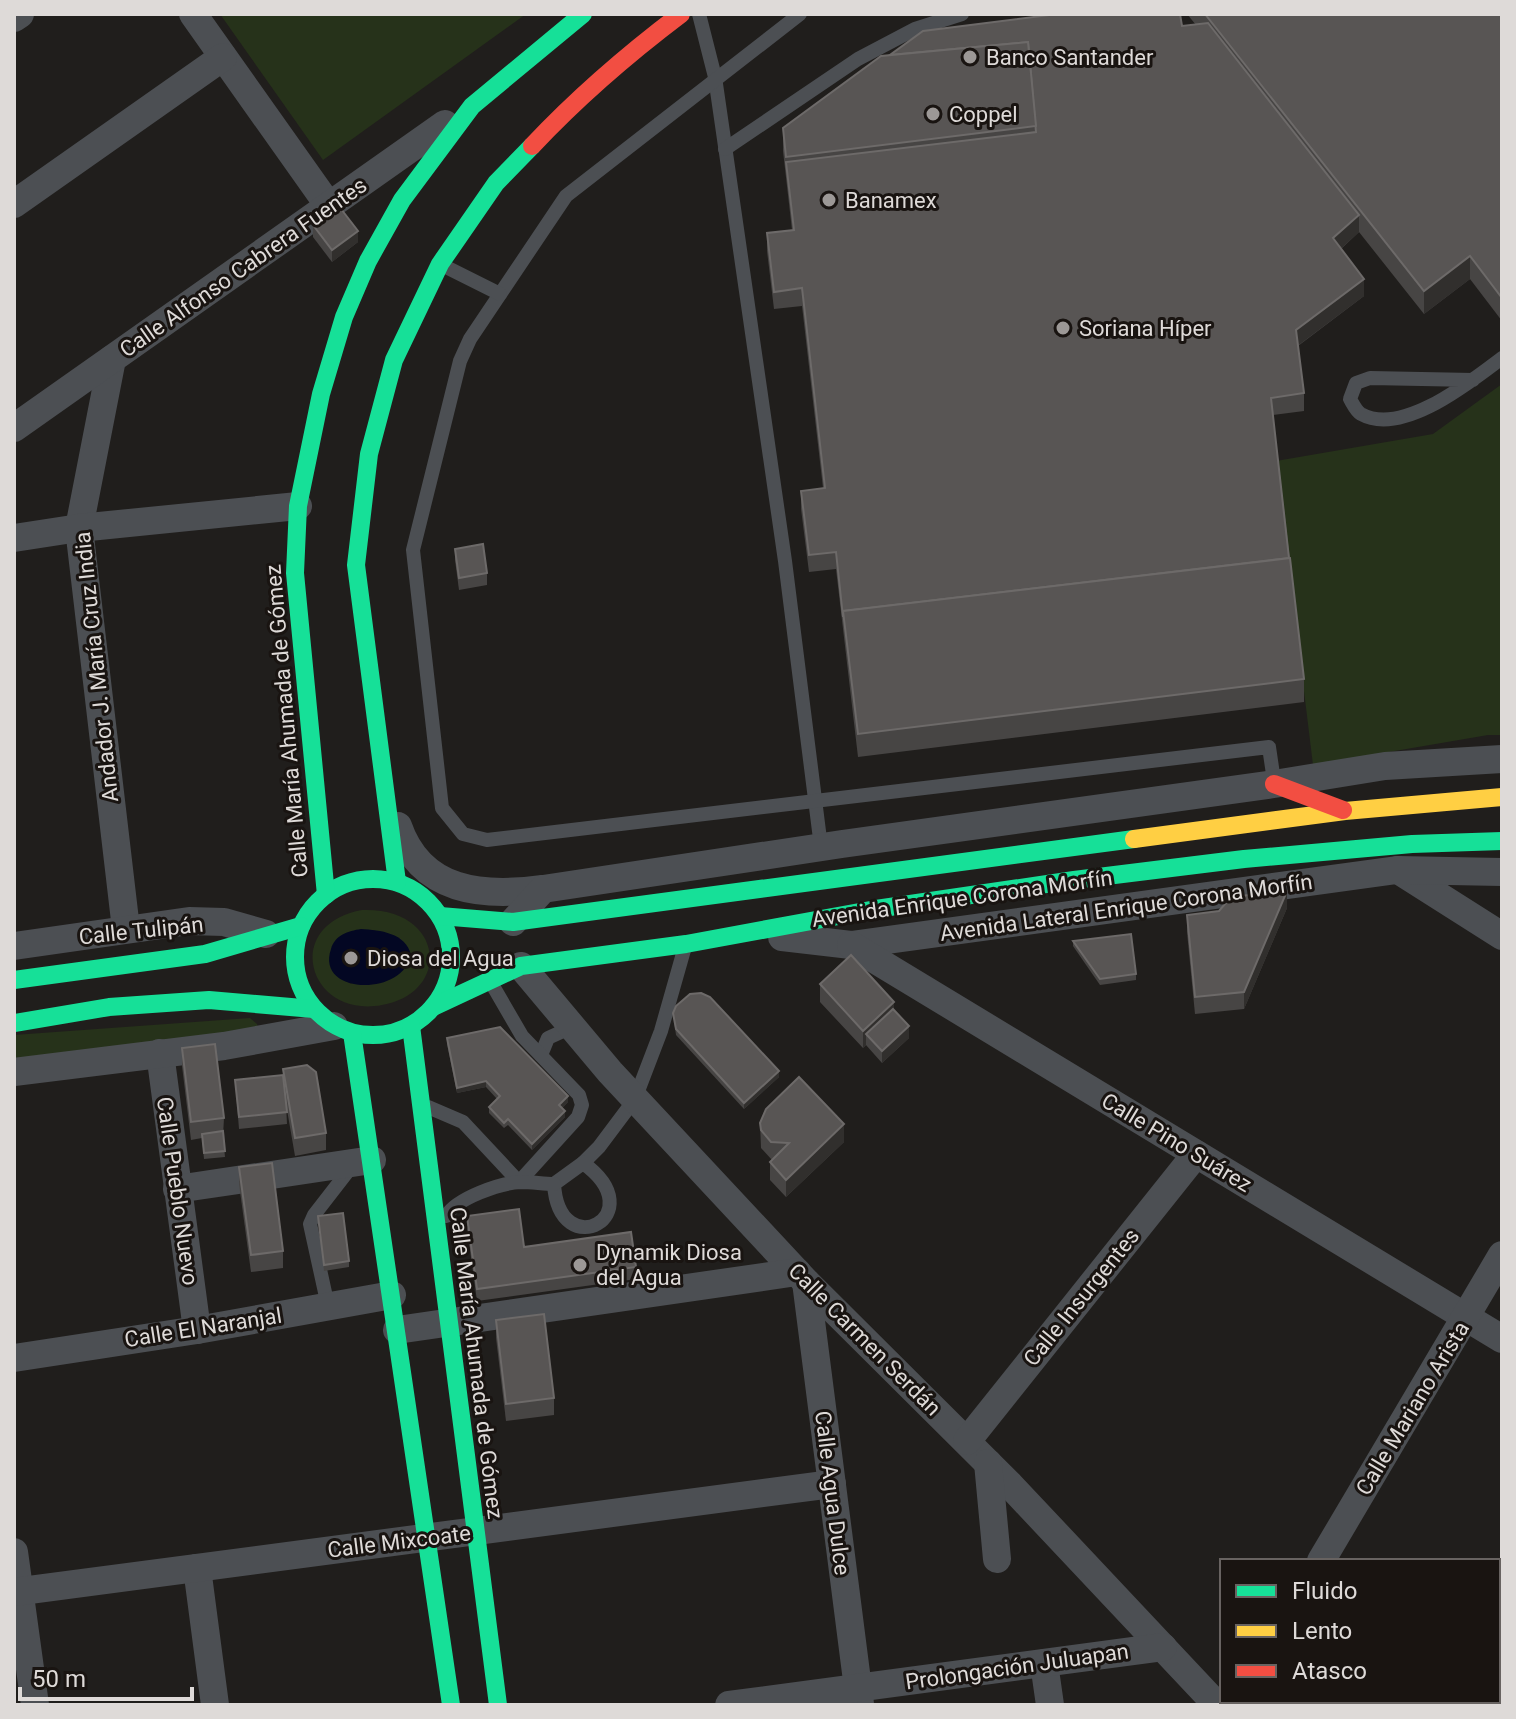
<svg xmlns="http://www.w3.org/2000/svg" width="1516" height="1719" viewBox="0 0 1516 1719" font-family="Roboto,sans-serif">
  <rect width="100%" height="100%" fill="#201e1c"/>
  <g fill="#26321a" fill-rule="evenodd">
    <path d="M220,14h306l-203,146z"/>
    <path d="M1502,384v351h-14l-175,30 -37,-304 157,-27z"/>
    <path d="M362,910c82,-3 91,82 20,95 -74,14 -101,-80 -20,-95zM373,930l27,8 -49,46 -15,-9z"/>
    <path d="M250,1018l7,6 2,9 -245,26v-24z"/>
  </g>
  <path fill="#030723" d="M361,929c19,1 45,4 50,26 -8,42 -96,40 -80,-6 4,-14 17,-18 30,-20z"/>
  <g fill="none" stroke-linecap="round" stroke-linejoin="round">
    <g stroke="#4c4f53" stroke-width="14">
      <path d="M699,14l16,63 70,484 36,286"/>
      <path d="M800,14l-234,182 -96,143 -10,22 -47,189 29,258 21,26 24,6 782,-93 5,34"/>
      <path d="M725,149l133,-90 57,-30 47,-15"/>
      <path d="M444,266l56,28"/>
      <path d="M1473,380l-103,-2 -14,5 -6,16c3,5 6,12 11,15 41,23 109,-32 141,-56"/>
      <path d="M541,1055l7,-17 24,-11"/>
      <path d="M428,1107l35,15 56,60 59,-65 4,-12 -3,-10 -57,-59 -29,-50"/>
      <path d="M583,1163l16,-16 36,-48 26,-68 23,-81"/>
      <path d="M583,1163c72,52 -24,103 -29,21z"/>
      <path d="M446,1216c11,-18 54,-33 75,-34 11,0 23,2 33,2"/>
      <path d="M328,1306l-18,-82 4,-9 38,-49"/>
    </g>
    <g stroke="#4c4f53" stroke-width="28">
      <path d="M193,14l136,192"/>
      <path d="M14,18l6,-4"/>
      <path d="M14,204l209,-147"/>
      <path d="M112,359l-33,169 47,401"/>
      <path d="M14,428l431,-304"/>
      <path d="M14,538l65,-10 219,-22"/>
      <path d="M398,826c23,67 85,71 145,63"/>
      <path d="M1398,870l104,66"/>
      <path d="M513,922l30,-33 299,-45 432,-60 111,-18 117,-7"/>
      <path d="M782,937l69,8 546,-75 105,2"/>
      <path d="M851,945l651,394"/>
      <path d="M14,946l175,-25 35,1 42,12"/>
      <path d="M521,966l89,106 196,210 204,203 207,220"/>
      <path d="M160,1053l37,277"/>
      <path d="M14,1072l210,-26 110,-20"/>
      <path d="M177,1189l195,-29"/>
      <path d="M806,1282l54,422"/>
      <path d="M397,1330l400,-58"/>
      <path d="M14,1358l183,-28 195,-35"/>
      <path d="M967,1441l229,-287"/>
      <path d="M988,1463l9,96"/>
      <path d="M14,1552l21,153"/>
      <path d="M1321,1561l181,-306"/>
      <path d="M197,1568l18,137"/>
      <path d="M14,1592l818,-108"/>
      <path d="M1044,1663l6,42"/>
      <path d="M729,1705l434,-58"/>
    </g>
    <g stroke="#16e098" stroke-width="18">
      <circle cx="373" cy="957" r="78"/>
      <path d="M397,882l-41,-317 13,-111 25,-94 46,-96 56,-81 36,-37"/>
      <path d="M326,895l-31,-322 3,-67 23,-112 23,-77 24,-56 34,-61 70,-94 111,-92"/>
      <path d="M440,916l73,6 621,-83"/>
      <path d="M14,980l191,-26 96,-28"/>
      <path d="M433,1007l88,-41 165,-22 190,-35 198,-29 170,-21 168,-15 90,-3"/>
      <path d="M14,1023l95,-16 100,-7 105,9"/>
      <path d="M411,1026l87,679"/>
      <path d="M352,1033l99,672"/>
    </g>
    <path stroke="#ffcf43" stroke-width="18" d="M1134,839l211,-28 157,-14"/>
    <g stroke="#f24e42" stroke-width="18">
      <path d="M532,146c46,-49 96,-92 149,-132"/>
      <path d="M1274,784l69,26"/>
    </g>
  </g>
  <g fill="#474544">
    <path d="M1187,14h315v307l-32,-42 -46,35 -65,-82 -18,17 23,47 -66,50 6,47v18l-31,4 31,264v23l-446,55 -22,-188 -27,3 -8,-63v-18l22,-3 -21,-182 -28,3 -7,-58v-18l25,-3 -9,-79v-23l399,-102 14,-1z"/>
    <path d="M313,225l45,17 -26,20 -19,-25z"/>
    <path d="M455,549l32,24v12l-28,5 -4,-30z"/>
    <path d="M1287,908l-43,101 -49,5 -8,-82v-17z"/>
    <path d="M1073,941l63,33v6l-36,5 -27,-39z"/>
    <path d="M820,984l74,26 15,28 -27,25 -16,-18 -3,3 -43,-46z"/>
    <path d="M673,1013l106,64 -35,32 -68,-74z"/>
    <path d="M447,1038l121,64 -6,6 3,9 -33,33 -24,-25 -4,3 -15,-15v-6l8,-8 -11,-12 -29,6 -10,-49z"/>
    <path d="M182,1048l42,70 -1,18 2,21 -21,2 -2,-21 -11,2 -9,-74z"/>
    <path d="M283,1069l43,64v17l-31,6 -9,-52 1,20 -48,5 -4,-49 48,-5z"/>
    <path d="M760,1123l84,19 -58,55 -16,-17v-18l2,-2 -11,-12z"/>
    <path d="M239,1167l44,84v17l-32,4 -12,-88z"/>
    <path d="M318,1216l31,45v6l-25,4z"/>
    <path d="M467,1216l57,31 112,20v12l-159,22 -10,-73z"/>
    <path d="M496,1320l58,78v17l-48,6 -10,-83z"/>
  </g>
  <g fill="#312f2d">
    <path d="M1359,215v17l-26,24v-18z"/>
    <path d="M358,231v11l-26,20v-12z"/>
    <path d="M1470,256v23l-46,35v-23z"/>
    <path d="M1364,279v17l-68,51v-17z"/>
    <path d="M1287,891v17l-43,101v-17z"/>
    <path d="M894,1002v17l-28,15v11l-3,3v-17z"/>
    <path d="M909,1026v12l-27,25v-12z"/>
    <path d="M779,1071v6l-35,32v-6z"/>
    <path d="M486,1081v6l-29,6v-5z"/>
    <path d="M568,1096v6l-9,9v-6z"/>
    <path d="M565,1111v6l-33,33v-6z"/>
    <path d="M844,1124v18l-58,55v-17z"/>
  </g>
  <g fill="#585554" stroke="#6d6a69" stroke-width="2">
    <path d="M1057,14h123l2,12 26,-3 151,192 -26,23 31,41 -68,51 8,63 -33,5 18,160 -446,53v6l-7,-65 -27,3 -8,-64 24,-3 -23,-200 -28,4 -7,-59 27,-3 -8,-68 250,-30 -8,-90 -138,13 33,-24z"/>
    <path d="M1205,14h297v284l-32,-42 -46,35z"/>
    <path d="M1028,42l8,84 -250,31 -3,-29 98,-72z"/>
    <path d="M338,205l20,26 -26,19 -19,-25z"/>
    <path d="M483,544l4,29 -28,5 -4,-29z"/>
    <path d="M1290,558l14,121 -446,55 -15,-123z"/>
    <path d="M1287,891l-43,101 -49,5 -8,-82 32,-4 12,-14z"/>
    <path d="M1131,934l5,40 -36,5 -27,-38z"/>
    <path d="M851,955l43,47 -31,29 -43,-47z"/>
    <path d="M701,993l9,4 69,74 -35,32 -68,-74 -3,-16 3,-7 14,-12z"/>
    <path d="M893,1009l16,17 -27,25 -16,-17z"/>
    <path d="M500,1027l68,69 -9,9 6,6 -33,33 -24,-25 -4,4 -15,-16 11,-11 -14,-15 -29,7 -10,-50z"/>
    <path d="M215,1044l9,74 -33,4 -9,-74z"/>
    <path d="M307,1065l9,7 10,61 -31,5 -12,-69z"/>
    <path d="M283,1075l4,37 -48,5 -4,-37z"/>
    <path d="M799,1077l45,47 -58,56 -16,-18 19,-19 -18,-1 -10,-12 -1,-7 6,-14z"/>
    <path d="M223,1131l2,20 -21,2 -2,-19z"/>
    <path d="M272,1163l11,88 -32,4 -12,-88z"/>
    <path d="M519,1209l5,38 107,-15 5,35 -159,22 -10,-73z"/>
    <path d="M343,1213l6,48 -25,4 -6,-49z"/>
    <path d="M544,1314l10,84 -48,6 -10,-84z"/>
  </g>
  <g fill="#9c9896" stroke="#191411" stroke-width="3">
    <circle cx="970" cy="57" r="8"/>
    <circle cx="933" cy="114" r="8"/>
    <circle cx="829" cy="200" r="8"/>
    <circle cx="1063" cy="328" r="8"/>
    <circle cx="351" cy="958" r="8"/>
    <circle cx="580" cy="1265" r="8"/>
  </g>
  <g text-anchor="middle" stroke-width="6" stroke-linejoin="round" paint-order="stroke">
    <g font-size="22" fill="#dedad8" stroke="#191411" text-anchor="start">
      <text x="986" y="65">Banco Santander</text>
      <text x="949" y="122">Coppel</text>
      <text x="845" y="208">Banamex</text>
      <text x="1079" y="336">Soriana Híper</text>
      <text x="367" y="966">Diosa del Agua</text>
      <text x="596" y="1260">Dynamik Diosa<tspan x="596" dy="25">del Agua</tspan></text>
    </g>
    <g font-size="22" fill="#dedad8" stroke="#191411">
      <text transform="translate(243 267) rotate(-35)" y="8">Calle Alfonso Cabrera Fuentes</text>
      <text transform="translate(96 667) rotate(-96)" y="8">Andador J. María Cruz India</text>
      <text transform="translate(286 721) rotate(-95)" y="8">Calle María Ahumada de Gómez</text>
      <text transform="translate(962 898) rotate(-8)" y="8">Avenida Enrique Corona Morfín</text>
      <text transform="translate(1126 907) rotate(-8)" y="8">Avenida Lateral Enrique Corona Morfín</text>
      <text transform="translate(141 930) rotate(-6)" y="8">Calle Tulipán</text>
      <text transform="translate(1177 1142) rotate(31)" y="8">Calle Pino Suárez</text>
      <text transform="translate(178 1191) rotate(82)" y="8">Calle Pueblo Nuevo</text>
      <text transform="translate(1081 1297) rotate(-51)" y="8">Calle Insurgentes</text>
      <text transform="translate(203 1327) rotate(-9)" y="8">Calle El Naranjal</text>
      <text transform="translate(865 1339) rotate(45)" y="8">Calle Carmen Serdán</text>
      <text transform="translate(477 1363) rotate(83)" y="8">Calle María Ahumada de Gómez</text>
      <text transform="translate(1412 1408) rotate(-59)" y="8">Calle Mariano Arista</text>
      <text transform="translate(833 1493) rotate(83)" y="8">Calle Agua Dulce</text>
      <text transform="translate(399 1541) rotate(-7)" y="8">Calle Mixcoate</text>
      <text transform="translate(1017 1666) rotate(-8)" y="8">Prolongación Juluapan</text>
    </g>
  </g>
  <rect width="1516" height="1719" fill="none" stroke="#dedad8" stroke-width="32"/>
  <rect x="1220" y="1559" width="280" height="144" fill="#191411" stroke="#686361" stroke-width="2"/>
  <rect x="1236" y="1585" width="40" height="12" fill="#16e098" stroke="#686361" stroke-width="2"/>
  <text x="1292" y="1599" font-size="24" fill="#dedad8">Fluido</text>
  <rect x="1236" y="1625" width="40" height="12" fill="#ffcf43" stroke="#686361" stroke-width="2"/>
  <text x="1292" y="1639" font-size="24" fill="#dedad8">Lento</text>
  <rect x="1236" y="1665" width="40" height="12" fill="#f24e42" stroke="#686361" stroke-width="2"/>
  <text x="1292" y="1679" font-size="24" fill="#dedad8">Atasco</text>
  <path d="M20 1687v12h172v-12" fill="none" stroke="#dedad8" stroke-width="4"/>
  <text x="32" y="1687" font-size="24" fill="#dedad8" stroke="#191411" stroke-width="6" paint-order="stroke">50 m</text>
</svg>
